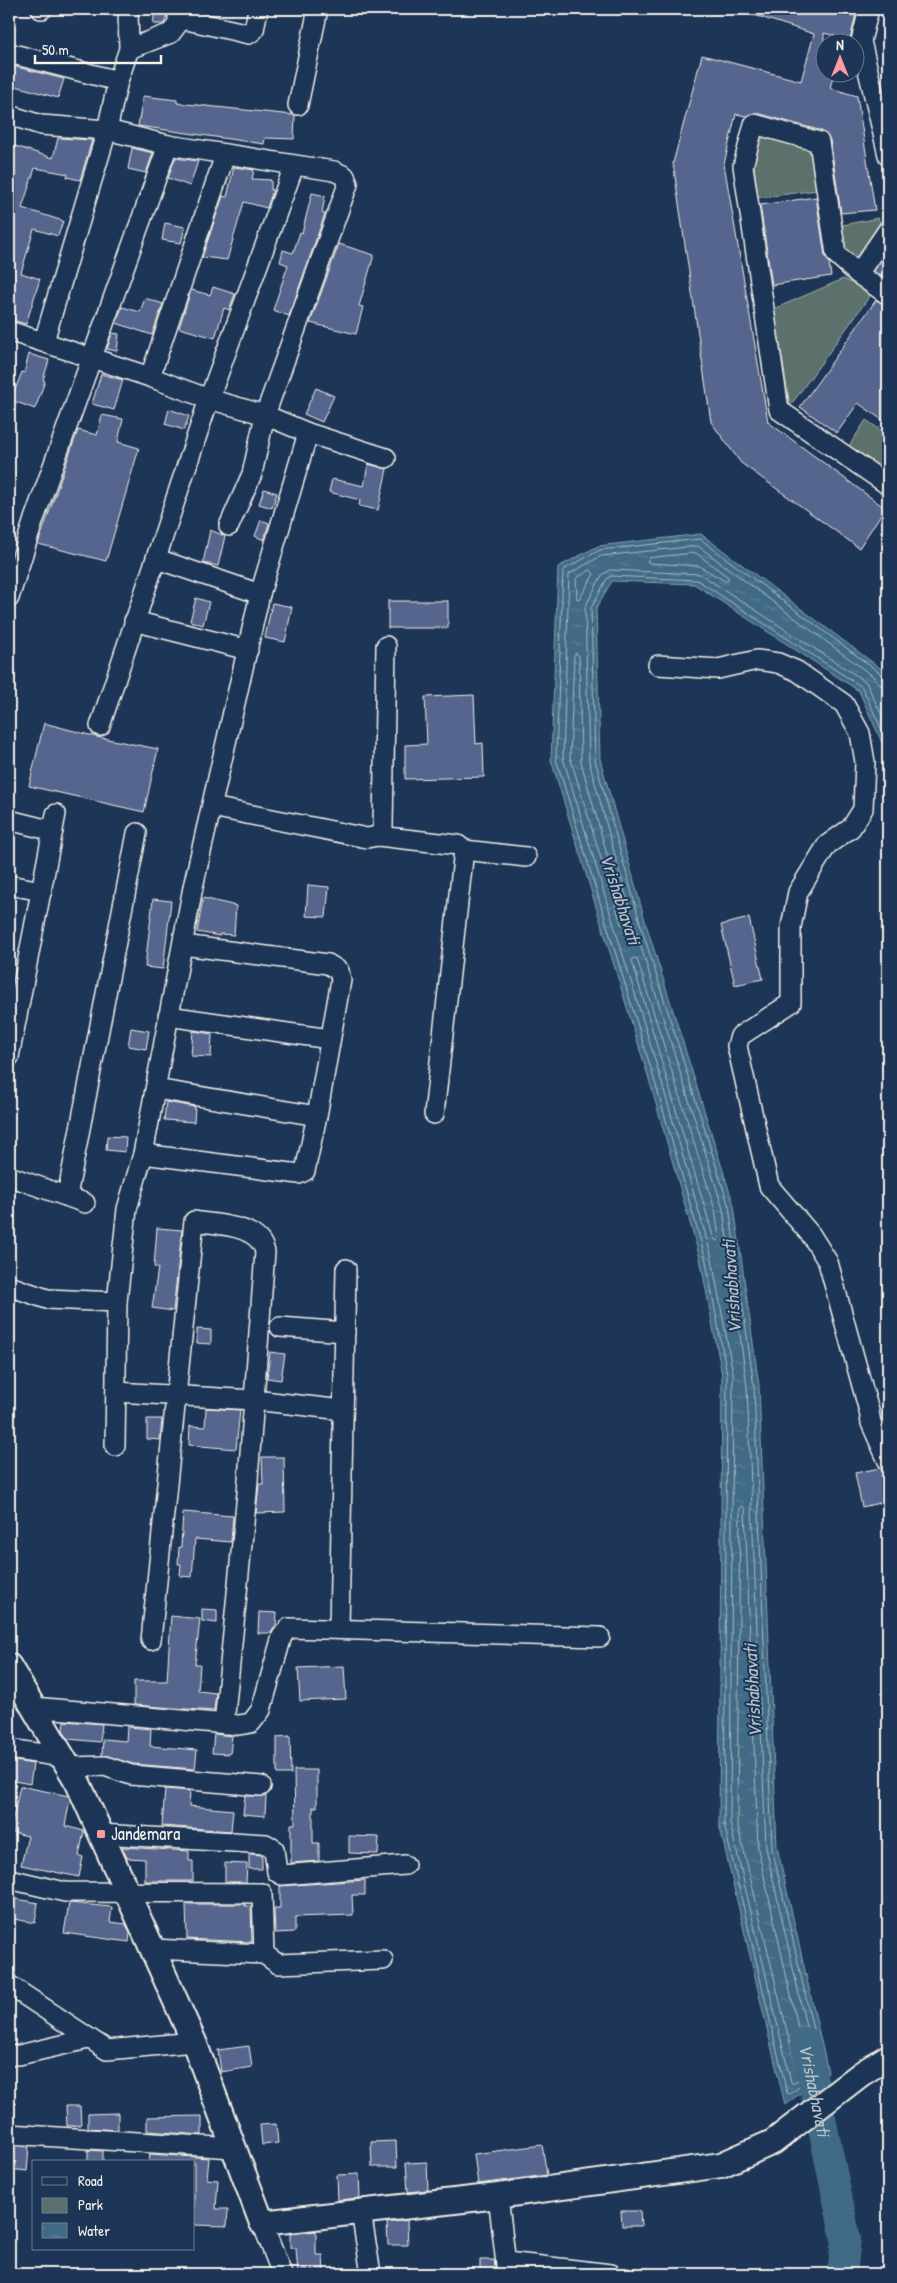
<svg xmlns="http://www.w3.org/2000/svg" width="897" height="2283" viewBox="0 0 897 2283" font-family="'Patrick Hand',sans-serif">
  <defs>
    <pattern id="water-ripples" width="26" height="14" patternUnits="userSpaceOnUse" patternTransform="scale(1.25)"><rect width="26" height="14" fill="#406b86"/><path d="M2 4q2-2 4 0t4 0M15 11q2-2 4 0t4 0" fill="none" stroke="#5c8197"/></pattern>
  </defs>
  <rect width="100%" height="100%" fill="#1d3557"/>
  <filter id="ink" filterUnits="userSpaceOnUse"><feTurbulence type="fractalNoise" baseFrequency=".02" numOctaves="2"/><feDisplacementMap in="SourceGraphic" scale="10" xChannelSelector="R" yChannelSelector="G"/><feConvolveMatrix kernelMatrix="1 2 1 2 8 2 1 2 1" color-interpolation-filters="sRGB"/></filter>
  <g filter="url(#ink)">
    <g fill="#5b706c" stroke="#a8b0aa">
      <path d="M765,134l48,13 4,43 -59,8 -5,-41z"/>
      <path d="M878,218l3,7 -23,31 -14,-7 -6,-23z"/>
      <path d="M843,279l29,14 -82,113 -16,-97z"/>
      <path d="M866,420l22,15v41l-41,-27z"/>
    </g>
    <path fill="url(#water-ripples)" stroke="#88a1ad" d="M701,534l183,137 4,10v75l-29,-65 -165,-107 -82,-3 -16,27 4,151 46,165 88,282 25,180 18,461 51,225 -43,33 -66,-281 3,-449 -22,-117 -52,-182 -97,-316 7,-193 40,-21z"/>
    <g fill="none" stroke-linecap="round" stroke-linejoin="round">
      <g stroke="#acbbc1" stroke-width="1">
        <path d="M696,553l32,24v4h-3l-26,-15 -49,-3 -3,-2 2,-3z"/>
        <path d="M591,570l3,4 -14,24 -3,1 -1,-20z"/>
        <path d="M576,653l3,3 2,106 45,160 -2,3 -3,-1 -51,-167 4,-101z"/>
        <path d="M888,680l-5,-1 -3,-6 -180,-134 -100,11 -37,20 -7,189 97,316 52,181 22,118 -3,450 63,269 3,1 32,-25 -50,-221 -18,-461 -25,-180 -88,-281 -46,-166 -4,-152 16,-29 4,-3 86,4 165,107 26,56"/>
        <path d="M888,686l-8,-1 -6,-8 -176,-131 -97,10 -32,18 -6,184 96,315 52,181 22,119 -3,450 61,259 2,2 22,-18 -49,-218 -19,-461 -24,-178 -88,-281 -46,-167 -4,-154 17,-32 8,-5 90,4 166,108 22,46"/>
        <path d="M634,958l3,1 78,251 4,28 -1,3 -4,-2 -82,-278z"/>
        <path d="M742,1506l3,2 13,341 48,214 -8,8 -2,-2 -59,-247 3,-313z"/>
      </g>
      <path stroke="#406b86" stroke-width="30" id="s1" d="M805,2042l41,197 -4,35"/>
    </g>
    <g fill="#56658d" stroke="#f4f1e8">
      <path d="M155,9h14l-5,15h-11z"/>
      <path d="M746,9h111l-7,31 -26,-7v39h10l-4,16 27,8 18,114 -34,3 -11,-73 -8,-9 -65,-18 -11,3 -10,-2 -12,50 44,258 117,86 -26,40 -118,-85 -30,-41 -38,-259 29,-108 99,26 13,-47 -69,-22z"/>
      <path d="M9,65l55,14 -6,19 -49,-14z"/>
      <path d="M143,96l34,4v3l116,12 2,1 -1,23 -29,-1 -1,6 -126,-18z"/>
      <path d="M58,138l34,2 -12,40 -13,-3 1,-3 -33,-6 -13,40 41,13 -5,15 -24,-7 -13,44 19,6 -14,45 -17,-5v-175l44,14z"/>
      <path d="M132,148l21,5 -7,20 -18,-4z"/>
      <path d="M175,158l23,3 -8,25 -22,-8z"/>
      <path d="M234,167l20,3 -2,9 19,1v10h2l-6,18 -23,-6 -17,58 -25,-3 21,-61 4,1z"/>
      <path d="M312,193l13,3 -3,17 3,1 -36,102 -16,-6 15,-45 -8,-3 3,-12 10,3 7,-21 2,1z"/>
      <path d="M816,197l9,59 4,7 2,13 -59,9 -12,-80z"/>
      <path d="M165,223l20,4 -4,16 -19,-3z"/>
      <path d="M339,244l35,11 -15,51 4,1 -7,27 -46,-11z"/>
      <path d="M888,250v31l-14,-10z"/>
      <path d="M213,287l22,7 -6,16 -5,-2 -9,30 -36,-10 12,-38 19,5z"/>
      <path d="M145,298l18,6 -11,31 -36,-12 6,-16 18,5z"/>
      <path d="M876,300l12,6v118l-30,-21 -21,30 -37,-26z"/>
      <path d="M112,333l7,1 -2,17 -10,-2z"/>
      <path d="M29,354l20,6 -6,20 2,1 -10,28 -24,-9 11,-28 2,1z"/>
      <path d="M101,374l22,6 -9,30 -22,-6z"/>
      <path d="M316,388l18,8 -12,26 -18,-8z"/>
      <path d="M169,409l20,7 -5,14 -19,-6z"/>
      <path d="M102,415l21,4 -5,23 21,6 -33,113 -68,-17 40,-114 19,5z"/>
      <path d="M368,464l19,5 -9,41 -19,-4 1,-6 -31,-8 3,-13 32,7z"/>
      <path d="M264,489l13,4 -5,15 -13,-4z"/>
      <path d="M261,520l8,3 -5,17 -9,-4z"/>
      <path d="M210,530l15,6 -7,30 -15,-3z"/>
      <path d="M196,598l13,4 -6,23 -13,-4z"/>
      <rect x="388" y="601" width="60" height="27"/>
      <path d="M272,603l20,4 -7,35 -20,-4z"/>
      <path d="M474,695l2,49 7,-1 1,34 -79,2v-34l22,-1 -2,-47z"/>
      <path d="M44,723l53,14 61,12 -14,63 -115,-26z"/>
      <path d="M308,885l21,2 -3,30 -20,-1z"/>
      <path d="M203,898l33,8 -2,29 -14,-1v2l-23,-4z"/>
      <path d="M153,899l18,2 -8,68 -18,-2z"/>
      <path d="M749,918l14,61 -28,6 -14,-60z"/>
      <path d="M131,1028l18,3 -3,18 -18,-3z"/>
      <path d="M193,1031l19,3 -1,23 -20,-1z"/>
      <path d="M166,1102l29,5 -1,15 -30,-2z"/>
      <path d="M107,1136l19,1 -1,15 -19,-2z"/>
      <path d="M157,1228l25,2 -9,81 -21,-3 6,-40 -4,-1z"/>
      <path d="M197,1329l14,1v14l-14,-1z"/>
      <path d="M270,1352l15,2 -4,26 -14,-2z"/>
      <path d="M206,1408l34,2 -4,39 -47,-4 1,-19 15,1z"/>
      <path d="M147,1419h15l-2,21 -13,-1z"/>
      <path d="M262,1457h22l1,55 -29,1 3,-29h4z"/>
      <path d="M880,1468l8,4v29l-26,6 -7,-34z"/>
      <path d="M183,1512l50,4 -2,26 -36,-3 -3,38 -12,-1 1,-12h-3l1,-17h2z"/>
      <path d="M202,1609l15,1v13l-15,-2z"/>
      <path d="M259,1612l18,1 -1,12 -5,8h-13z"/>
      <path d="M171,1616l29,3 -5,45h5l-2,27 18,2 -2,18 -80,-6v-24h33z"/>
      <path d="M344,1666l2,33 -46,2 -2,-33z"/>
      <path d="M64,1721l38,3 -2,18 -32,-3 -5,-9z"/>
      <path d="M127,1727l24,2 -1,17 47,4 -2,19 -62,-5 -31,-9 1,-16 23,2z"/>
      <path d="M214,1734l18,2 -2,18 -18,-1z"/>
      <path d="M290,1736l1,38h-14v-37z"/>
      <path d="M9,1760l24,4 -3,20 -21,-4z"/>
      <path d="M294,1770h23v37h-4v36h6v18l-28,2v-39h4z"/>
      <path d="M20,1786l49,10 1,3 -5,27 19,5 -5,25 4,1 -4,20 -58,-12 7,-29 -18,-4z"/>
      <path d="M165,1789l25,2 -1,15 44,4 -2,21 -69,-5z"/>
      <path d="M245,1796h21l-1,20 -22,-2z"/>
      <path d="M349,1836l30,1 -1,17 -29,-1z"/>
      <path d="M122,1847l67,4v10h4v20h-48v-22l-18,-1z"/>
      <path d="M249,1854l13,1v14h-13z"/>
      <path d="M225,1863l22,1 -1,18h-21z"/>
      <path d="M365,1880v15h-13l1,20 -58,2v15l-20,1 -1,-25h6v-22z"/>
      <path d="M11,1898l27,5 -3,20 -26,-5z"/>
      <path d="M69,1903l43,4 -2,15 16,2 4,9 -1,9 -65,-9z"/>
      <path d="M186,1904h59v2h6l1,36 -65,-3z"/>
      <path d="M249,2046l3,21 -31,5 -3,-22z"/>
      <path d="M66,2106h14l1,19 -14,1z"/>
      <path d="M118,2113v17l-30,-2v-14z"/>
      <path d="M202,2116v19l-55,-4v-14z"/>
      <path d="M276,2124l2,19 -16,2 -2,-20z"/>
      <path d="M396,2141l1,26h-25l-1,-25z"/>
      <path d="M9,2145l20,2 -2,24 -18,-2z"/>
      <path d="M542,2145l5,30 -69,9 -4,-30z"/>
      <path d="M88,2150l15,1v11h-15z"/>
      <path d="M150,2154l59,4 -2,21 11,1 -2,29h12l-1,17 -33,-1v-63h-45z"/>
      <path d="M427,2162l1,28 -20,2 -2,-29z"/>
      <path d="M359,2174l1,24 -22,2 -1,-25z"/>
      <path d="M621,2211h19l1,15h-19z"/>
      <path d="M407,2220l1,25h-20l-1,-22z"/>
      <path d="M316,2231v24h7l1,19h-26l-2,-26h-6v-14z"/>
      <path d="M480,2260h14l2,14h-16z"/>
    </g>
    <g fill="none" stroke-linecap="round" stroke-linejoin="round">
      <g stroke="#f4f1e8" stroke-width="22">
        <g id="minor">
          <path d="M41,9h1"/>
          <path d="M869,9l-8,32 27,114"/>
          <path d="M178,18l71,16 5,-4 4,-21"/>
          <path d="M129,49l42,-16 6,-8 4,-16"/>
          <path d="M9,53l109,28"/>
          <path d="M298,105l20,-96"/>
          <path d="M9,115l32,10 66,5 61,15 166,26 11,5 3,8 -83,231 -13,59 -23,52"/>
          <path d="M858,274l30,-44"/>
          <path d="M888,295l-30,-21 -22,-20 -17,-112 -65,-18 -11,42 36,244 109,75"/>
          <path d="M9,331l141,46 59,22 56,16 43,18 78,25"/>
          <path d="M44,341l63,-211 11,-49 11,-32 -1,-40"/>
          <path d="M150,377l75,-222"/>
          <path d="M157,559l103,35"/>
          <path d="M9,598l25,-79 134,-374"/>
          <path d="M134,621l114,29"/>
          <path d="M658,665l60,4 39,-9 21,3 19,8 47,33 16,29 5,29 -2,47 -12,19 -24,17 -29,47 -7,35v76l-51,33 -3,10 32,140 42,49 17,27 41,149 2,12 17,38"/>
          <path d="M100,726l109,-327 85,-233"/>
          <path d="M212,807l155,31 11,-2 5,-8 3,-182"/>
          <path d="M9,820l44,11"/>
          <path d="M378,836l80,9 6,5 -30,264"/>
          <path d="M464,850l62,7"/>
          <path d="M9,885l33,6"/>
          <path d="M168,1016l162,23"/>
          <path d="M9,1057l47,-243"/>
          <path d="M156,1089l161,27"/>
          <path d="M143,1154l156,20 6,-3 12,-55 24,-136 -2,-9 -11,-7 -145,-19"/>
          <path d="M9,1176l76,27"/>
          <path d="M67,1196l70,-363"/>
          <path d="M9,1286l38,13 70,3 10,-93 16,-55 50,-267 67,-293 48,-161"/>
          <path d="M280,1327l65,5"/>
          <path d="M116,1392l138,8 89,10"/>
          <path d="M115,1446l2,-144"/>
          <path d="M339,1629l7,-360"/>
          <path d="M151,1640l43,-419c23,4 65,3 71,31l-18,241 -23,231"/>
          <path d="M33,1707l206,18 12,-2 10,-13 21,-74 7,-8 311,9"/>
          <path d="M9,1749l54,8"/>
          <path d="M69,1767l36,-1 26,9 130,11"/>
          <path d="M101,1834l165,10 8,5 3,23 5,3 123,-10"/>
          <path d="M9,1879l56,13 197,1 2,61 -112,-5"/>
          <path d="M264,1954l14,10 105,-4"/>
          <path d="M9,1985l98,65 87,-8"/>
          <path d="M9,2055h10l69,-16"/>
          <path d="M9,2134l225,14"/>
          <path d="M498,2196l9,77"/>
          <path d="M361,2212l10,62"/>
          <path d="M262,2223l20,51"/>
          <path d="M507,2262l104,12"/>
        </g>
      </g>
      <g stroke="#f4f1e8" stroke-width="28">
        <path id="tertiary" d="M9,1666l69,117 116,259 68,181 236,-27 223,-31 52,-23 88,-68 27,-17"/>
      </g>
      <use href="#minor" stroke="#1d3557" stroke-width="19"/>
      <use href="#tertiary" stroke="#1d3557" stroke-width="24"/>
    </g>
  </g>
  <rect fill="#ff9aa2" stroke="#1d3557" stroke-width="2" x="96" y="1829" width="10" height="10" rx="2.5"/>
  <g text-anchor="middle" stroke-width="4" stroke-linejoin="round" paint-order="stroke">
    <g font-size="18" fill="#f4f1e8" stroke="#1d3557" text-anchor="start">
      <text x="111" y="1840">Jandemara</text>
    </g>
    <g font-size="19" font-style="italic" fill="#b5c2c6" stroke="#1d3557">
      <text transform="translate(621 899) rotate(72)" y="7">Vrishabhavati</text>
      <text transform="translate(731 1287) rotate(-94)" y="7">Vrishabhavati</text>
      <text transform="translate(752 1691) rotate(-93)" y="7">Vrishabhavati</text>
      <text dy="7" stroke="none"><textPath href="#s1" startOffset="49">Vrishabhavati</textPath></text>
    </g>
  </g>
  <rect width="897" height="2283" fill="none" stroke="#1d3557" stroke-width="30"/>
  <rect x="15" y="15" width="867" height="2253" fill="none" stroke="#f4f1e8" stroke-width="2" filter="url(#ink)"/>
  <rect x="32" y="2160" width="162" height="90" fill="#1d3557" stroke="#738091"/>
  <rect x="42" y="2177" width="25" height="8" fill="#1d3557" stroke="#738091"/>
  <text x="78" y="2186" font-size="15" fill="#f4f1e8">Road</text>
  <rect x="42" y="2198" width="25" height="15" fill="#5b706c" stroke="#738091"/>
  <text x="78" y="2210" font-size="15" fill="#f4f1e8">Park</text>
  <rect x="42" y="2223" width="25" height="15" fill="url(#water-ripples)" stroke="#738091"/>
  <text x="78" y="2236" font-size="15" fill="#f4f1e8">Water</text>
  <g transform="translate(840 58)"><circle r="24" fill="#1d3557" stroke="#738091"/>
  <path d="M0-4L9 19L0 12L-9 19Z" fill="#ff9aa2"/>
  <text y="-8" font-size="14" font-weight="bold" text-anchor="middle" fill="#f4f1e8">N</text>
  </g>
  <path d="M35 55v8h126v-8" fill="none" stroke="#f4f1e8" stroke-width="2.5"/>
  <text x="42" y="55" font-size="15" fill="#f4f1e8" stroke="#1d3557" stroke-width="4" paint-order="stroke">50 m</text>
</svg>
